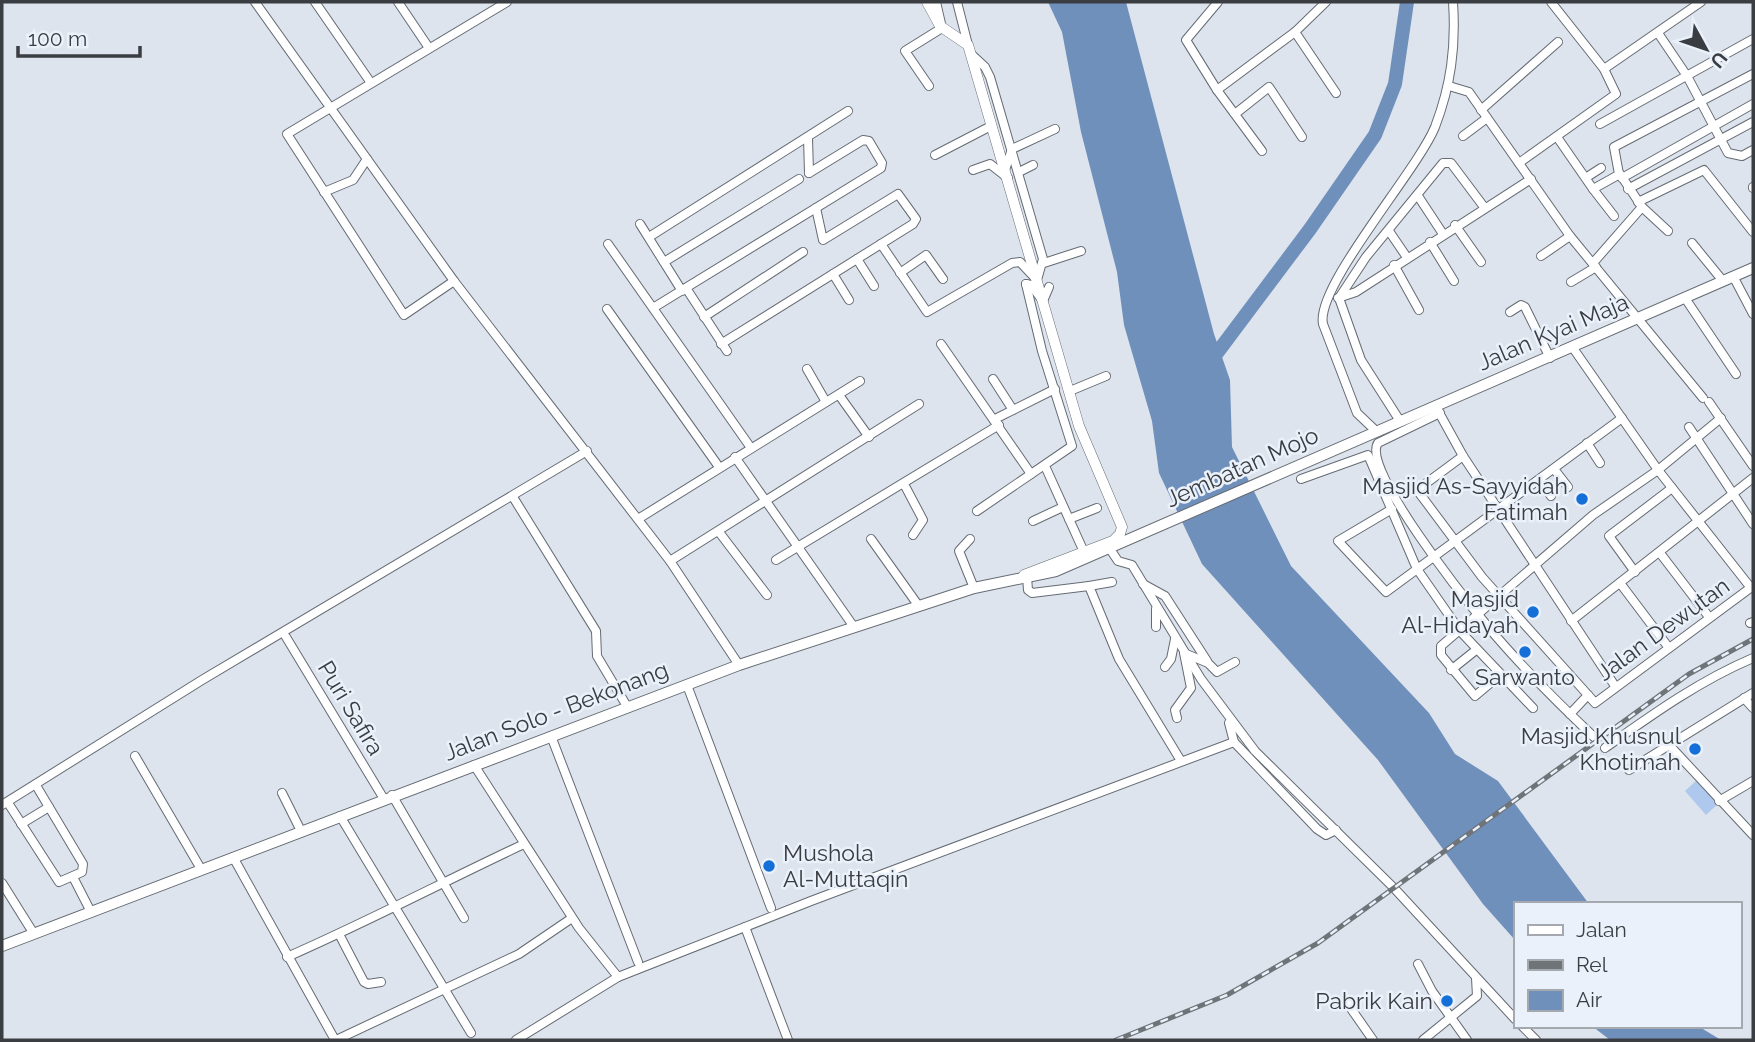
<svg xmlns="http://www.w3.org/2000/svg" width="1755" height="1042" viewBox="0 0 1755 1042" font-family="Raleway,sans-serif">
  <rect width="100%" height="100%" fill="#dde4ed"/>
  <path fill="#aec9ed" d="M1698,779l21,24 -13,12 -21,-24z"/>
  <g fill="#7090bc">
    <path d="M1048,2h78l88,332 16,46 2,67 59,119 138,147 26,41 43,27 91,123h-74v36l-32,-36 -105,-144 -176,-196 -43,-91 -7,-52 -28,-96 -7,-53 -36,-140 -19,-100z"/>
    <path d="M1592,1026h106l23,14h-111z"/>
  </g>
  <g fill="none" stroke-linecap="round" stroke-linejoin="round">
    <path stroke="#7090bc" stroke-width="14" d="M1208,365l102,-136 65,-94 20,-51 12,-82"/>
    <g stroke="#656b73" stroke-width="10">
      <g id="minor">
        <path d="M255,2l199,279 216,280 69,104"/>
        <path d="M315,2l56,81"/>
        <path d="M398,2l31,46"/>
        <path d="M957,2l11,43"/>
        <path d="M1218,2l-32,38 31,50 78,-58 31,-30"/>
        <path d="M1295,32l41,61"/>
        <path d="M1658,33l29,43 41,77 14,3 11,-6"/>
        <path d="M1604,69l97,-67"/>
        <path d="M929,86l-24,-35 37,-23 -6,-26"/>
        <path d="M1449,86l20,6 101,144 133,162"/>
        <path d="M1217,90l45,61"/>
        <path d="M1481,110l77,-68"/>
        <path d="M1235,114l34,-27 33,50"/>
        <path d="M1600,124l153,-85"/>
        <path d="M1463,136l24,-18"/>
        <path d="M1557,137l36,52 27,-15 22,33 26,24"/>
        <path d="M808,138l1,35"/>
        <path d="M935,155l56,-29"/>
        <path d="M1519,163l97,-69 -12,-25 -53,-67"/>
        <path d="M973,170l17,-6 18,14"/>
        <path d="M1005,170l7,-21 43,-20"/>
        <path d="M1019,172l14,-7"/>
        <path d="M1619,174l-5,-27 139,-73"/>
        <path d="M1587,177l14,-9"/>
        <path d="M1622,178l131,-74"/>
        <path d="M1753,187v1"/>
        <path d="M1593,189l21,27"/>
        <path d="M1628,189l125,-67"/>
        <path d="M324,192l29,-12 14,-21"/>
        <path d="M1418,196l25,38"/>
        <path d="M1638,202l66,-32 49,62"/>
        <path d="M640,224l42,67"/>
        <path d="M1455,225l26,37"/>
        <path d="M1389,231l17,25"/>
        <path d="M649,237l199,-126"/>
        <path d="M1430,242l24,39"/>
        <path d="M1692,243l31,38"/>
        <path d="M608,244l143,204"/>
        <path d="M881,244l46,68 85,-49 8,-1 17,18 6,-21 -53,-182 -5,-10 -13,-12"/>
        <path d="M1541,256l29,-20"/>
        <path d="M857,259l17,27"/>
        <path d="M664,262l135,-83"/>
        <path d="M1044,263l37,-12"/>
        <path d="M1593,263l49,-56"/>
        <path d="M1394,265l25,45"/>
        <path d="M900,273l26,-18 17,24"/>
        <path d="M833,274l16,26"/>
        <path d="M1733,276l20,38"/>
        <path d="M454,281l-50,34 -117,-181 220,-132"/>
        <path d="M1571,282l25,-15"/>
        <path d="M1026,284l5,1 12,16 6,-14"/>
        <path d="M686,288l41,63"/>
        <path d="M1338,298l18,-6 175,-113"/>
        <path d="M1685,298l51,76"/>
        <path d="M653,308l228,-140 1,-5 -13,-22 -6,-1 -54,33"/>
        <path d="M607,309l112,158"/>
        <path d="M1510,312l11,-7 4,2 25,51"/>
        <path d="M704,317l99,-65"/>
        <path d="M721,344l192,-120 3,-5 -18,-25 -75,46 -7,-32"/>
        <path d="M941,344l90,130"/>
        <path d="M1573,348l85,122 93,118"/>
        <path d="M807,369l19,33"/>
        <path d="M993,379l20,31"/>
        <path d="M1070,391l36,-15"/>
        <path d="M839,395l30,42"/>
        <path d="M1709,402l44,64"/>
        <path d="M1437,409l26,47 152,230"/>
        <path d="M1440,413l-62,30c-18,25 91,161 111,185 32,38 69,75 105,109"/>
        <path d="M995,419l60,-30"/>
        <path d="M1400,421l-39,-61 -22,-62 27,-41 77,-94h8l33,44"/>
        <path d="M1689,427l64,97"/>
        <path d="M1376,431l-19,-18 -34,-89c-8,-37 94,-153 112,-197 16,-42 21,-80 18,-125"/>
        <path d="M1587,443l13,20"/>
        <path d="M1463,456l-46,34 65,87 106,118 -18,19"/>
        <path d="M735,457l119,170"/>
        <path d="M1045,466l39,86"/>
        <path d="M1554,469l14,18"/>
        <path d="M1301,479l67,-24 49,114 43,62 73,77"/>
        <path d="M1540,479l11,17"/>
        <path d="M904,484l19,36 -10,15"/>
        <path d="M513,497l83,134 1,25 31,52"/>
        <path d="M1392,509l-54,32 48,51 236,-174"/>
        <path d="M977,511l95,-65 -30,-95 -16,-67"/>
        <path d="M638,519l222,-138"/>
        <path d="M1069,519l28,-11"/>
        <path d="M1033,521l30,-14"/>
        <path d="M719,532l48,63"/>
        <path d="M871,539l47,66"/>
        <path d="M970,539l-11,12 15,37"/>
        <path d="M1110,549l8,12 14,4 69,114 54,72 139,137 121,131"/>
        <path d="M1660,553l49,64"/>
        <path d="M776,560l223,-135"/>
        <path d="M670,561l249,-157"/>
        <path d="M1635,572l-26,-36 63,-48"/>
        <path d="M1027,577l1,13 4,3 57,-7"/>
        <path d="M1112,582l-23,4 30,73 62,102"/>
        <path d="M1620,583l49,65"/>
        <path d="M1143,584l22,12 42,65"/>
        <path d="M1571,621l182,-143"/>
        <path d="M1750,623l3,-1"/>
        <path d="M1156,627v-18"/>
        <path d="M286,637l98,162"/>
        <path d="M1165,667l6,-8 4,-20"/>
        <path d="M1451,670l25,-20"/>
        <path d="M1500,675l-25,21 -34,-41v-9l152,-131 65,-45 63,-52"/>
        <path d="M687,685l84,223"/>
        <path d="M1588,695l7,8 158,-117"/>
        <path d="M1744,698l9,10"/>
        <path d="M1177,718l-2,-8 16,-22 -7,-35 24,10 9,9 18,-10"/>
        <path d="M1229,723l5,19 83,87 9,6 10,-5"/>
        <path d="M551,736l87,226"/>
        <path d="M1670,746l83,89"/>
        <path d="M1605,748c48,-34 94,-67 148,-90"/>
        <path d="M135,756l66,113"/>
        <path d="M474,765l105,163 39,49"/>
        <path d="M1629,770l124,-77"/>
        <path d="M282,793l19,38"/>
        <path d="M392,795l72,123"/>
        <path d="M1719,801l34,-20"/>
        <path d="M2,805l200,-125 385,-229"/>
        <path d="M10,806l49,76 23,-10 1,-8 -46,-77"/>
        <path d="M340,816l131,217"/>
        <path d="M21,824l28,-17"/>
        <path d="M233,857l102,183"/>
        <path d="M73,877l18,35"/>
        <path d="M2,883l32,51"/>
        <path d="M745,927l43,113"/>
        <path d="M339,934l25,48 4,2 13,-2"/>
        <path d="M287,957c80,-35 158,-76 237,-113"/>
        <path d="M1418,964l14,27 35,49"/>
        <path d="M1345,1000l28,40"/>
        <path d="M1522,1026l14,14"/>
        <path d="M336,1040l183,-86 53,-36"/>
        <path d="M516,1040l102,-63 193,-76 423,-159"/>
        <path d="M1423,1040l54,-44 -1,-18"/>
      </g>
    </g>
    <g stroke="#656b73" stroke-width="11">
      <path id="tertiary" d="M927,2l13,24 28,19 111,381 43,101 -2,7 -7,7 -89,34"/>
    </g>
    <g stroke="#656b73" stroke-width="12">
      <path id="secondary" d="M2,946l737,-281 235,-77 82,-17 697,-303"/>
    </g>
    <use href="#minor" stroke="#fff" stroke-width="8"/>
    <use href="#tertiary" stroke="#fff" stroke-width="10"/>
    <use href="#secondary" stroke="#fff" stroke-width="10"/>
    <g stroke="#6f7479" stroke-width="5">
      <path id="rail" d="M1116,1040l111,-45 91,-52 371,-269 64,-35"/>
    </g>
    <use href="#rail" stroke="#eaf1fa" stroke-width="2.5" stroke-dasharray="8" stroke-linecap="butt"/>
  </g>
  <g fill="#146fd8" stroke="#eaf1fa" stroke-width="2.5">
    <circle cx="1582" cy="499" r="7"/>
    <circle cx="1533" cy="612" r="7"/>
    <circle cx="1525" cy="652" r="7"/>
    <circle cx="1695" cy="749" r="7"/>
    <circle cx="769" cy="866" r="7"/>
    <circle cx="1447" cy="1001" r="7"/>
  </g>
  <g text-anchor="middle" stroke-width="5" stroke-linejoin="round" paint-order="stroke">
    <g font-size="23" fill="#3a3d41" stroke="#eaf1fa">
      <text transform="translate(1553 332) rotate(-23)" y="8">Jalan Kyai Maja</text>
      <text transform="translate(1242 467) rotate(-24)" y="8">Jembatan Mojo</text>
      <text transform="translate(1663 629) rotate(-36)" y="8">Jalan Dewutan</text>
      <text transform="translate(351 708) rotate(59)" y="8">Puri Safira</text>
      <text transform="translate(556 711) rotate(-21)" y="8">Jalan Solo - Bekonang</text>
    </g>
    <g font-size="23" fill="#3a3d41" stroke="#eaf1fa" text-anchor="end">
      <text x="1568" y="494">Masjid As-Sayyidah<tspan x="1568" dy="26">Fatimah</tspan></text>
      <text x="1519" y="607">Masjid<tspan x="1519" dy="26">Al-Hidayah</tspan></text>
      <text x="1525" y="685" text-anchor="middle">Sarwanto</text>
      <text x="1681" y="744">Masjid Khusnul<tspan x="1681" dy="26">Khotimah</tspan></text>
      <text x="783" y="861" text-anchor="start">Mushola<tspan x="783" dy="26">Al-Muttaqin</tspan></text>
      <text x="1433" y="1009">Pabrik Kain</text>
    </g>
  </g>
  <rect width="1755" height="1042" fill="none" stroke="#3a3d41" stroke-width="7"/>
  <rect x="1514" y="902" width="228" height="126" fill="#eaf1fa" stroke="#a4a9b0" stroke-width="2"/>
  <rect x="1528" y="925" width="35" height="10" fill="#ffffff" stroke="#a4a9b0" stroke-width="2"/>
  <text x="1576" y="937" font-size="21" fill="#3a3d41">Jalan</text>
  <rect x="1528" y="960" width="35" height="10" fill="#6f7479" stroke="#a4a9b0" stroke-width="2"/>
  <text x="1576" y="972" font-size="21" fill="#3a3d41">Rel</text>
  <rect x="1528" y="990" width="35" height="21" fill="#7090bc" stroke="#a4a9b0" stroke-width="2"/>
  <text x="1576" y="1007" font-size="21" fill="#3a3d41">Air</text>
  <g transform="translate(1706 49) rotate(130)" stroke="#eaf1fa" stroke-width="5" paint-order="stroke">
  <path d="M0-5L12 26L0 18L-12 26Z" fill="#3a3d41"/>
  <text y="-10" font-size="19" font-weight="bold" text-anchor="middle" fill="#3a3d41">U</text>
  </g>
  <path d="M18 46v10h122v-10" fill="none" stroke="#3a3d41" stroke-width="3.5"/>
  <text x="28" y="46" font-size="21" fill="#3a3d41" stroke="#eaf1fa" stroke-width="5" paint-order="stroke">100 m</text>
</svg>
